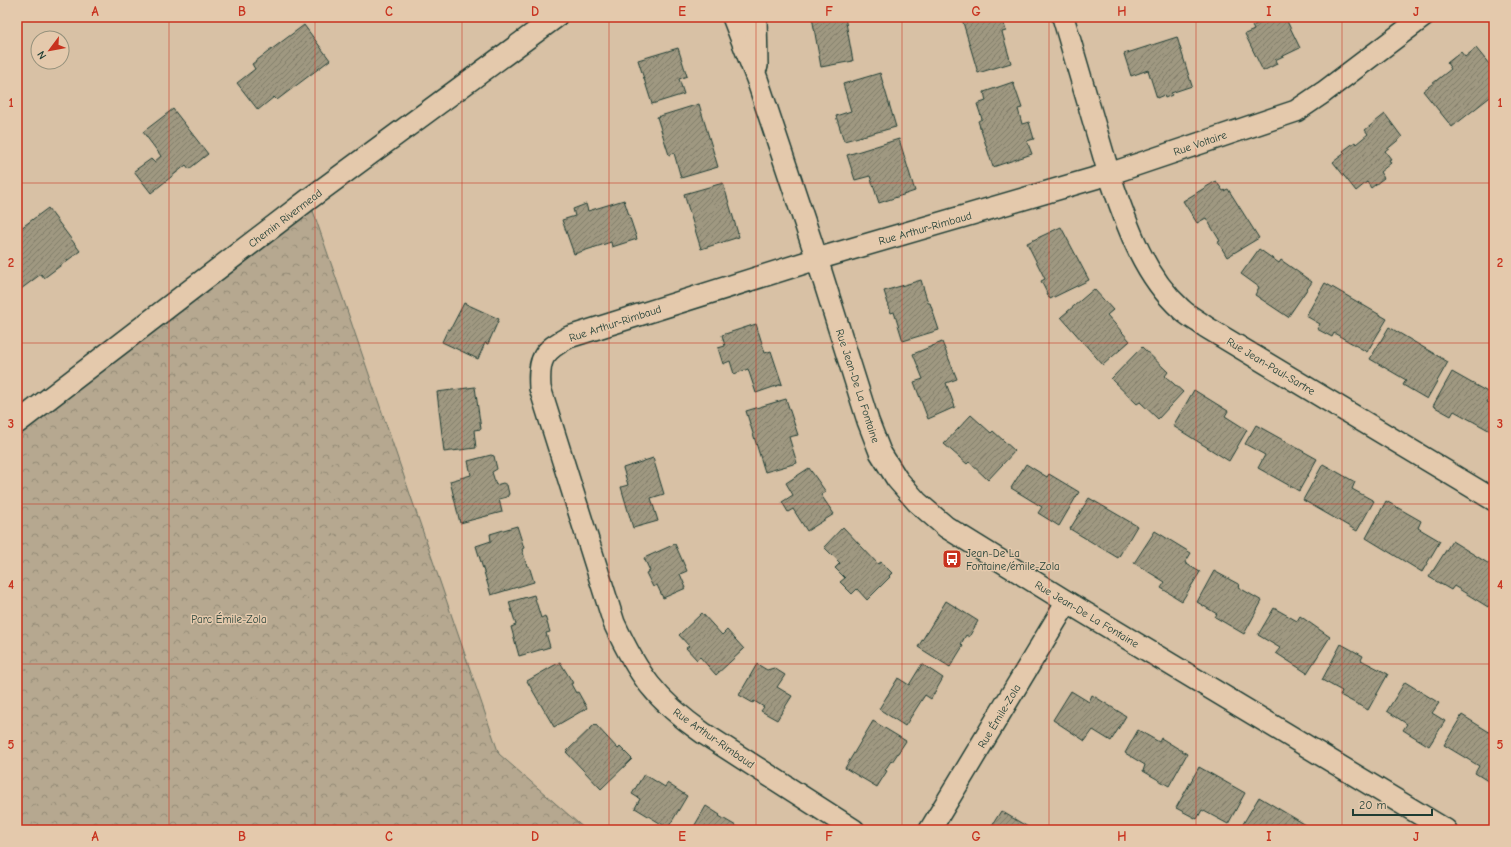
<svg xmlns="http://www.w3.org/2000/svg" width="1511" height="847" viewBox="0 0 1511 847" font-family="'Comic Neue',sans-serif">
  <defs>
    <pattern id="forest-crowns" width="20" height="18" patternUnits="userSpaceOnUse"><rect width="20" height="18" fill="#b6a890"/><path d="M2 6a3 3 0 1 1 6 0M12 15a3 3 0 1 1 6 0" fill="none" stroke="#938a76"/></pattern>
    <pattern id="building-hatch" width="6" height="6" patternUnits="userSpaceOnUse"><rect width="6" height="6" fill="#9f9881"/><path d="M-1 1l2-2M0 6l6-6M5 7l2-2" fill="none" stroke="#817d6a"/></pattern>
  </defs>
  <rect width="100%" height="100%" fill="#d8c1a5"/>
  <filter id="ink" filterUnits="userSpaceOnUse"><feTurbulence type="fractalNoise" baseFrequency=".025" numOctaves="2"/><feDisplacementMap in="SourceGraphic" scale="8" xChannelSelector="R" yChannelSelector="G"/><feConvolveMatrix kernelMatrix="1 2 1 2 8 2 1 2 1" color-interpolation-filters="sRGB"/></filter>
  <g filter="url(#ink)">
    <path fill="url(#forest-crowns)" stroke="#6a7262" d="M309,199l190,555 87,76h-569v-407z"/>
    <g fill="url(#building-hatch)" stroke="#1f3d34">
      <path d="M812,17h33l8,44 -32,6z"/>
      <path d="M970,17h32l4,14 -4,1 9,31 -33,10 -16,-54z"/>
      <path d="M1273,17h12l15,31 -25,12 2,4 -14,7 -18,-37 9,-4 -2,-4z"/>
      <path d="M304,25l26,35 -53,40 -3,-3 -16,13 -21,-27 18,-14 -3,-5z"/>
      <path d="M1177,37l15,49 -21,7 1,2 -7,3 -1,-3 -7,3 -9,-28 -17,6 -7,-22z"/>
      <path d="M678,48l9,28 -8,3 5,15 -32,10 -14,-44z"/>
      <path d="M1476,48l18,22v24l-42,33 -29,-36 28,-22 -4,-6 14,-11 4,5z"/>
      <path d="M880,73l16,54 -52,14 -8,-25 15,-5 -8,-27z"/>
      <path d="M1013,82l9,26 -4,1 4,15 7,-2 5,17 -7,2 5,13 -39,13 -15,-46 4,-2 -5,-15 9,-3 -2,-9z"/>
      <path d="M699,104l19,63 -37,11 -7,-25 -5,2 -12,-38z"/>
      <path d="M173,109l35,45 -19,15 -3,-4 -35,28 -17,-22 17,-12 3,3 7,-6 -18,-24z"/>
      <path d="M1385,114l17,23 -17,14 6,8 -2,1 2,3 -11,9 4,6 -13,10 -4,-6 -11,9 -23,-29 12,-9 -2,-2 12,-9 1,2 12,-10 -3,-4z"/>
      <path d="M899,139l16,52 -36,12 -9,-27 -15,4 -8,-25z"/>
      <path d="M1216,181l7,10 5,-2 31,49 -32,19 -9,-15 2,-1 -14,-23 -9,5 -14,-22z"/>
      <path d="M723,183l16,54 -38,12 -17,-55z"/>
      <path d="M624,200l13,39 -25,8 -1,-5 -37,12 -12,-34 13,-4 -2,-7 13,-5 2,7z"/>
      <path d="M48,208l32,43 -36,27 -3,-4 -24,18v-61z"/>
      <path d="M1061,227l28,53 -39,19 -9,-18 4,-2 -18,-36z"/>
      <path d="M1259,249l20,14 2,-3 31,22 -24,35 -33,-22 4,-8 -18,-13z"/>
      <path d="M921,280l7,23h2l9,27 -36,11 -9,-29 -3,1 -7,-22z"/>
      <path d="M1325,283l62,36 -20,33 -33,-19 -2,4 -15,-8 3,-5 -14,-8z"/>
      <path d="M1094,289l19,21 -6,5 23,26 -27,24 -42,-48z"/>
      <path d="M464,303l35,16 -11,25 -3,-1 -7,16 -36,-17 6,-13 2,1z"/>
      <path d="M756,324l9,29 6,-2 11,33 -26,9 -8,-24 -14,5 -4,-13 -7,3 -5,-16 7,-2 -3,-11z"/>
      <path d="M1389,327l59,35 -21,37 -24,-14 3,-5 -36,-21z"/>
      <path d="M942,342l15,37 -11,4 9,24 -27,12 -14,-37 9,-3 -10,-25z"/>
      <path d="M1142,347l26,25 -3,4 18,16 -25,27 -18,-17 -3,2 -26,-25z"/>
      <path d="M1452,372l39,22 -4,8 7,3v28l-40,-22 -3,5 -18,-10z"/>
      <path d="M475,387l6,42 -7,1 2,18 -32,4 -7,-60z"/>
      <path d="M1194,390l34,21 -3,5 22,14 -18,31 -56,-35z"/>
      <path d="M786,399l12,36 -9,2 8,26 -32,9 -19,-61z"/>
      <path d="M971,415l20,18 2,-2 22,20 -27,29 -19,-18 -2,2 -23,-20z"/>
      <path d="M1256,425l61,34 -18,32 -41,-23 7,-13 -20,-11z"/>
      <path d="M491,455l3,1 3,13 -5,3 4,13 7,-2 4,2 2,9 -2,3 -8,2 3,13 -42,11 -10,-42 21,-6 -3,-14z"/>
      <path d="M653,458l11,36 -13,4 7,23 -25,7 -12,-41 7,-2 -5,-17z"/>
      <path d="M1026,464l21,13 2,-3 30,18 -20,34 -21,-13 4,-6 -31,-19z"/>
      <path d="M1323,464l32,18 -3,7 22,12 -17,30 -54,-31z"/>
      <path d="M809,468l17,24 -5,3 13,19 -27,17 -14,-22 -5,3 -6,-10 11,-7 -7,-12z"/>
      <path d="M1089,498l48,28 -19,32 -48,-29z"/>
      <path d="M1386,501l35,20 -3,7 22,13 -18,31 -56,-34z"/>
      <path d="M517,526l7,22 -2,1 5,17h2l5,16 -43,13 -15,-49 15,-5 -1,-7z"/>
      <path d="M843,527l35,37 3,-2 11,11 -3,3 1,1 -23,23 -10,-11 -5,5 -12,-12 5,-4 -10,-10 5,-5 -16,-16z"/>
      <path d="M1155,531l36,22 -6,10 15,9 -18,29 -21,-13 4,-6 -31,-19z"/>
      <path d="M1452,541l42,26v31l-6,9 -34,-21 -3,4 -22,-13z"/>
      <path d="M675,544l12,27 -7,3 6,14 -23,10 -6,-13 -4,2 -7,-14 4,-2 -6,-13z"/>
      <path d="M1214,571l26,14 -2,2 24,14 -18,33 -29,-17 2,-3 -20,-12z"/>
      <path d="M534,595l7,23 4,-2 5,16 -4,1 4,14 -31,9 -8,-29 5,-2 -7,-23z"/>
      <path d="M946,601l32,20 -9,16 -3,-2 -5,9 2,2 -13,21 -32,-20z"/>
      <path d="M1274,608l23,13 3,-5 30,21 -23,36 -31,-20 4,-5 -22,-13z"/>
      <path d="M702,613l20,22 5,-5 17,19 -28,26 -16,-18 -3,3 -11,-12 3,-2 -10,-11z"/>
      <path d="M1341,644l22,12 -2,4 27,14 -20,36 -28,-15 2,-4 -20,-11z"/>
      <path d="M560,662l13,21 -2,1 5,9 2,-1 9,16 -33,19 -27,-46z"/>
      <path d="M757,664l10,6 7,-2 11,7 -8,12 15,9 -15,24 -16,-9 3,-4 -10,-6 -1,2 -14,-8z"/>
      <path d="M922,664l21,14 -12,21 -6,-4 -20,31 -26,-17 19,-31 11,7z"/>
      <path d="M1405,682l34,21 -7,10 13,8 -16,25 -26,-16 4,-6 -20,-13z"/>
      <path d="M1071,691l18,11 3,-7 34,21 -15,25 -18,-11 -8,11 -32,-21z"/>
      <path d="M1462,715l32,20v50l-19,-12 4,-7 -35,-21z"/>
      <path d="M873,721l33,20 -14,21 -1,-1 -6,9 2,1 -10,16 -32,-19z"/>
      <path d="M595,724l23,25 2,-2 12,12 -31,30 -35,-37z"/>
      <path d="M1138,730l21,12 2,-4 26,16 -18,32 -26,-15 2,-6 -20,-12z"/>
      <path d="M1199,767l46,26 -17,31 -26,-14 -5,9 -21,-11z"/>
      <path d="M644,774l21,13 2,-4 20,13 -19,32 -33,-20 5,-9 -8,-5z"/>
      <path d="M1259,797l47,28 -3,5 -63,-1z"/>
      <path d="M706,806l14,9 -1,1 24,14h-51z"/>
      <path d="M1001,811l32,19h-44z"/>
    </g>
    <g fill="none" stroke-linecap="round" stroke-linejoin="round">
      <g stroke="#1f3d34" stroke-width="24">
        <g id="minor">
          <path d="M733,17l24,62 60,180 51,162 12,31 17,27 20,23 29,25 121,75 379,228"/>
          <path d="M756,17l1,49"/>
          <path d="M1063,17l46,157 187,-63 28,-19 99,-75"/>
          <path d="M17,423l292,-224 247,-182"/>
          <path d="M854,830l-151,-97c-47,-33 -65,-58 -89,-110l-74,-235c-2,-30 3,-37 29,-51l248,-78 292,-85c17,48 33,100 72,135 7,7 17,12 25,18l288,173"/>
          <path d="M930,830l137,-228"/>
        </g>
      </g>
      <use href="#minor" stroke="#e4c9ac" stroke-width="21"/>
    </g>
  </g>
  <path fill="none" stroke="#c8321e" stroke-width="1" stroke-opacity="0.55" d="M169,17v813M315,17v813M462,17v813M609,17v813M756,17v813M902,17v813M1049,17v813M1196,17v813M1342,17v813M17,183h1477M17,343h1477M17,504h1477M17,664h1477"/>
  <defs>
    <g id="bus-square" transform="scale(1)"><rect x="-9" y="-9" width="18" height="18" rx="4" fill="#c8321e" stroke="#e4c9ac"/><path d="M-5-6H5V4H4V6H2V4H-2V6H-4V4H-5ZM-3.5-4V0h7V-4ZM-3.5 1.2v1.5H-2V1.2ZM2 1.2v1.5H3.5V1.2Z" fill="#fff"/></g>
  </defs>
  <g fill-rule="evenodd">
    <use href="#bus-square" x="952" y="559"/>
  </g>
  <g text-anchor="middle" stroke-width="3" stroke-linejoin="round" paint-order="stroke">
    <g font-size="11" fill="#1f3d34" stroke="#e4c9ac">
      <text transform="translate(1200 143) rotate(-19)" y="4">Rue Voltaire</text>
      <text transform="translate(285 218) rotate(-37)" y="4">Chemin Rivermead</text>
      <text transform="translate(925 228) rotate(-16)" y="4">Rue Arthur-Rimbaud</text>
      <text transform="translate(615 323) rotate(-18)" y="4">Rue Arthur-Rimbaud</text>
      <text transform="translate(1271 366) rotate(31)" y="4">Rue Jean-Paul-Sartre</text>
      <text transform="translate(858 386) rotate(72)" y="4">Rue Jean-De La Fontaine</text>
      <text transform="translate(1087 614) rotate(31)" y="4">Rue Jean-De La Fontaine</text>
      <text transform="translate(999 716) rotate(-59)" y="4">Rue Émile-Zola</text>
      <text transform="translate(714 738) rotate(35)" y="4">Rue Arthur-Rimbaud</text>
    </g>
    <g font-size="11" fill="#1f3d34" stroke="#e4c9ac" text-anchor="start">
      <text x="966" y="557">Jean-De La<tspan x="966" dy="13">Fontaine/émile-Zola</tspan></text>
    </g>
    <g font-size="11" fill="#274239" stroke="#e4c9ac">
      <text x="229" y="623">Parc Émile-Zola</text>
    </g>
  </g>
  <rect width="1511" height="847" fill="none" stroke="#e4c9ac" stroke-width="44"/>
  <g transform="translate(50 50) rotate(238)"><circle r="19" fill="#e4c9ac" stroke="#95917c"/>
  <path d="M0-3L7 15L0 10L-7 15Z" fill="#c8321e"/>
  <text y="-6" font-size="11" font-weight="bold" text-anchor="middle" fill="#1f3d34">N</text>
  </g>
  <path d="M1353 809v6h79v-6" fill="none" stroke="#1f3d34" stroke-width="2"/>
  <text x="1359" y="809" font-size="12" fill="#1f3d34" stroke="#e4c9ac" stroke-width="3" paint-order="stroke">20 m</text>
  <rect x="22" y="22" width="1467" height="803" fill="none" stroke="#c8321e" stroke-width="1.5"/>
  <g font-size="13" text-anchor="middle" font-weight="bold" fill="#c8321e">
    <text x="95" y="16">A</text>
    <text x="242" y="16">B</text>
    <text x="389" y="16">C</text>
    <text x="535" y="16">D</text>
    <text x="682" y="16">E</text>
    <text x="829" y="16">F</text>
    <text x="976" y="16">G</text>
    <text x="1122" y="16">H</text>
    <text x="1269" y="16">I</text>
    <text x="1416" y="16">J</text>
    <text x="11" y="107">1</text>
    <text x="1500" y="107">1</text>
    <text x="11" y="267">2</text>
    <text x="1500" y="267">2</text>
    <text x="11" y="428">3</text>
    <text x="1500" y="428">3</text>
    <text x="11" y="589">4</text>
    <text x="1500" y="589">4</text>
    <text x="11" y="749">5</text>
    <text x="1500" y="749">5</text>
    <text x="95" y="841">A</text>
    <text x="242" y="841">B</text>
    <text x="389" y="841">C</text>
    <text x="535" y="841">D</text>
    <text x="682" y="841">E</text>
    <text x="829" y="841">F</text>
    <text x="976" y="841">G</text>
    <text x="1122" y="841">H</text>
    <text x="1269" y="841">I</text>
    <text x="1416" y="841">J</text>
  </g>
</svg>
